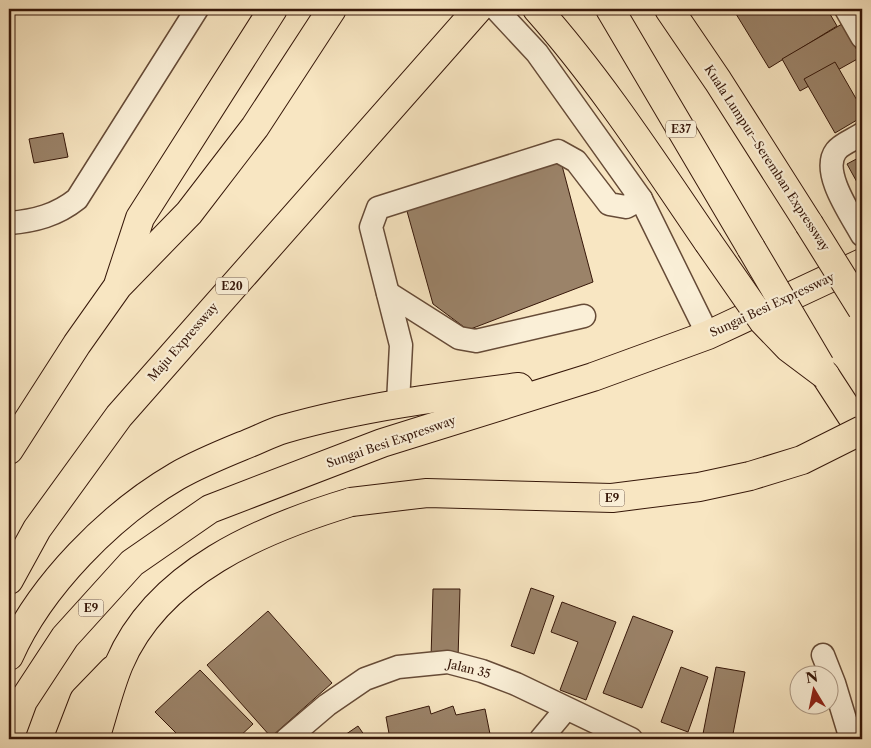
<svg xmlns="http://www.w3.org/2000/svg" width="871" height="748" viewBox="0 0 871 748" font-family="'Libre Caslon Text',serif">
  <rect width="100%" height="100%" fill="#f8e6c2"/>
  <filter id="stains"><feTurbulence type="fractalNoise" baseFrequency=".004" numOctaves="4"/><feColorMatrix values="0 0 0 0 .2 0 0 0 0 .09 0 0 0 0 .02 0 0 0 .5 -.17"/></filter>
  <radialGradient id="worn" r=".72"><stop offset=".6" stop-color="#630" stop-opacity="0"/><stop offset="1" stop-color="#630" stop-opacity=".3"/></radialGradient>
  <g fill="#9b8369" stroke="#361709">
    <path d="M733,9h94l10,17 -68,42z"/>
    <path d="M842,24l19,33 -61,34 -18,-32z"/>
    <path d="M835,62l27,47v8l-27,16 -31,-54z"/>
    <path d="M63,133l5,24 -34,6 -5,-24z"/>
    <path d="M862,156v25l-4,3 -11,-20z"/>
    <path d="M560,158l33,124 -125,48 -35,-26 -28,-100z"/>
    <path d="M531,588l23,8 -20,58 -23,-8z"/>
    <path d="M433,589h27l-2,70 -27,-1z"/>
    <path d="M562,602l54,20 -30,78 -26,-10 18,-48 -27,-10z"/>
    <path d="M268,611l64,72 -61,54 -64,-72z"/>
    <path d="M633,616l40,15 -31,77 -39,-15z"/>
    <path d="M681,667l27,10 -20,55 -27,-10z"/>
    <path d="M716,667l29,5 -13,67h-30z"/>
    <path d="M200,670l53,54 -16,15h-55l-27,-27z"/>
    <path d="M429,706l2,8 22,-8 3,9 29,-6 6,30h-101l-4,-22z"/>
    <path d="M358,726l9,13h-28z"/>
  </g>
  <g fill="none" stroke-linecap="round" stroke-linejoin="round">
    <g stroke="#664b37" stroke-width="25">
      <g id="minor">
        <path d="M496,9l41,44 104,146 67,136"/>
        <path d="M846,9l16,28"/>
        <path d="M862,134c-7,5 -21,10 -26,17 -16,21 16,65 26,84"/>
        <path d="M9,223c26,-2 48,-8 68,-24l120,-190"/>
        <path d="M388,293l71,45 17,3 108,-25"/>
        <path d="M398,403l3,-58 -30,-118 7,-19 180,-57 18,10 33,43 17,3 15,-8"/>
        <path d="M823,655l11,28 17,56"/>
        <path d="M287,739l40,-34 38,-26 33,-12 50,-5 34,9 34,13 115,55"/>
        <path d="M541,739l25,-30"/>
      </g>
    </g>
    <g stroke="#361709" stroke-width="30">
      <g id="highway">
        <path d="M537,9c64,72 117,154 171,233"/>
        <path d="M610,9l141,239"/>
        <path d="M669,9l49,72 91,143"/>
        <path d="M119,282l21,-64 133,-209"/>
        <path d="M825,375l37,57"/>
        <path d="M9,450l68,-106 41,-58 71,-73 66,-86 77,-118"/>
        <path d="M9,580l28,-51 82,-113 359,-407"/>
        <path d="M9,656c31,-70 101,-141 168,-180 21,-12 43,-21 65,-30 14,-5 28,-13 42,-17 77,-22 156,-32 235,-42"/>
        <path d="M9,739l14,-38 42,-64 67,-74 78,-54 172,-66 211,-66 115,-42 154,-72"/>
        <path d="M69,739l15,-39 29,-30"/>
        <path d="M95,739c8,-25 14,-51 24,-75 39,-92 143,-135 232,-162"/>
      </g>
    </g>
    <use href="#minor" stroke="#faefd7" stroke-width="22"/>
    <use href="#highway" stroke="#f8e6c2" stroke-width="28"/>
    <g stroke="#361709" stroke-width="30" stroke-linecap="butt">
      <g id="highway-bridge">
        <path d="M809,224l53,85"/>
        <path d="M708,242l55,79 26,27 36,27"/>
        <path d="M751,248l69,117"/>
        <path d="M351,502l76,-9 185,5 87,-11 51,-11 52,-16 60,-30"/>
      </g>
    </g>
    <use href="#highway-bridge" stroke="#f8e6c2" stroke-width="28"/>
  </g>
  <g text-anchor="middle" stroke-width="4.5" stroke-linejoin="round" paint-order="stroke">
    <g fill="#faefd7" stroke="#715847" stroke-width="1">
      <rect x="666" y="120.5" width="30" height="17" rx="4"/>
      <rect x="216" y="277.5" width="32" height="17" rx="4"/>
      <rect x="599.5" y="489.5" width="25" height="17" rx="4"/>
      <rect x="78.5" y="599.5" width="25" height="17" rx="4"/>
    </g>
    <g font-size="11" font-weight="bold" fill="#361709">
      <text x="681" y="133">E37</text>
      <text x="232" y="290">E20</text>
      <text x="612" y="502">E9</text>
      <text x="91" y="612">E9</text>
    </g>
    <g font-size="12" fill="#361709" stroke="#faefd7">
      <text transform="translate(767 158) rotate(57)" y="4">Kuala Lumpur–Seremban Expressway</text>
      <text transform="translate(772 305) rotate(-25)" y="4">Sungai Besi Expressway</text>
      <text transform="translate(183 342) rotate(-49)" y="4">Maju Expressway</text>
      <text transform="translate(391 442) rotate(-19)" y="4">Sungai Besi Expressway</text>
      <text transform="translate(469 669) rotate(14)" y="4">Jalan 35</text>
    </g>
  </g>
  <rect width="871" height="748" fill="none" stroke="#f8e6c2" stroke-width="30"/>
  <rect x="10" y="10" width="851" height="728" fill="none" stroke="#361709" stroke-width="2.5"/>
  <rect x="15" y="15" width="841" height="718" fill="none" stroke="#361709"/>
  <g transform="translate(814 690) rotate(350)"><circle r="24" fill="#faefd7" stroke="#ac9985"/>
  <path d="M0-4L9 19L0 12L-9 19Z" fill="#8f2418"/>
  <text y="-8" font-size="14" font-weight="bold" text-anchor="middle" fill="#361709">N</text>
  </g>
  <rect width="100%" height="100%" filter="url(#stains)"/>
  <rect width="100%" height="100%" fill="url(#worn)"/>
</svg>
